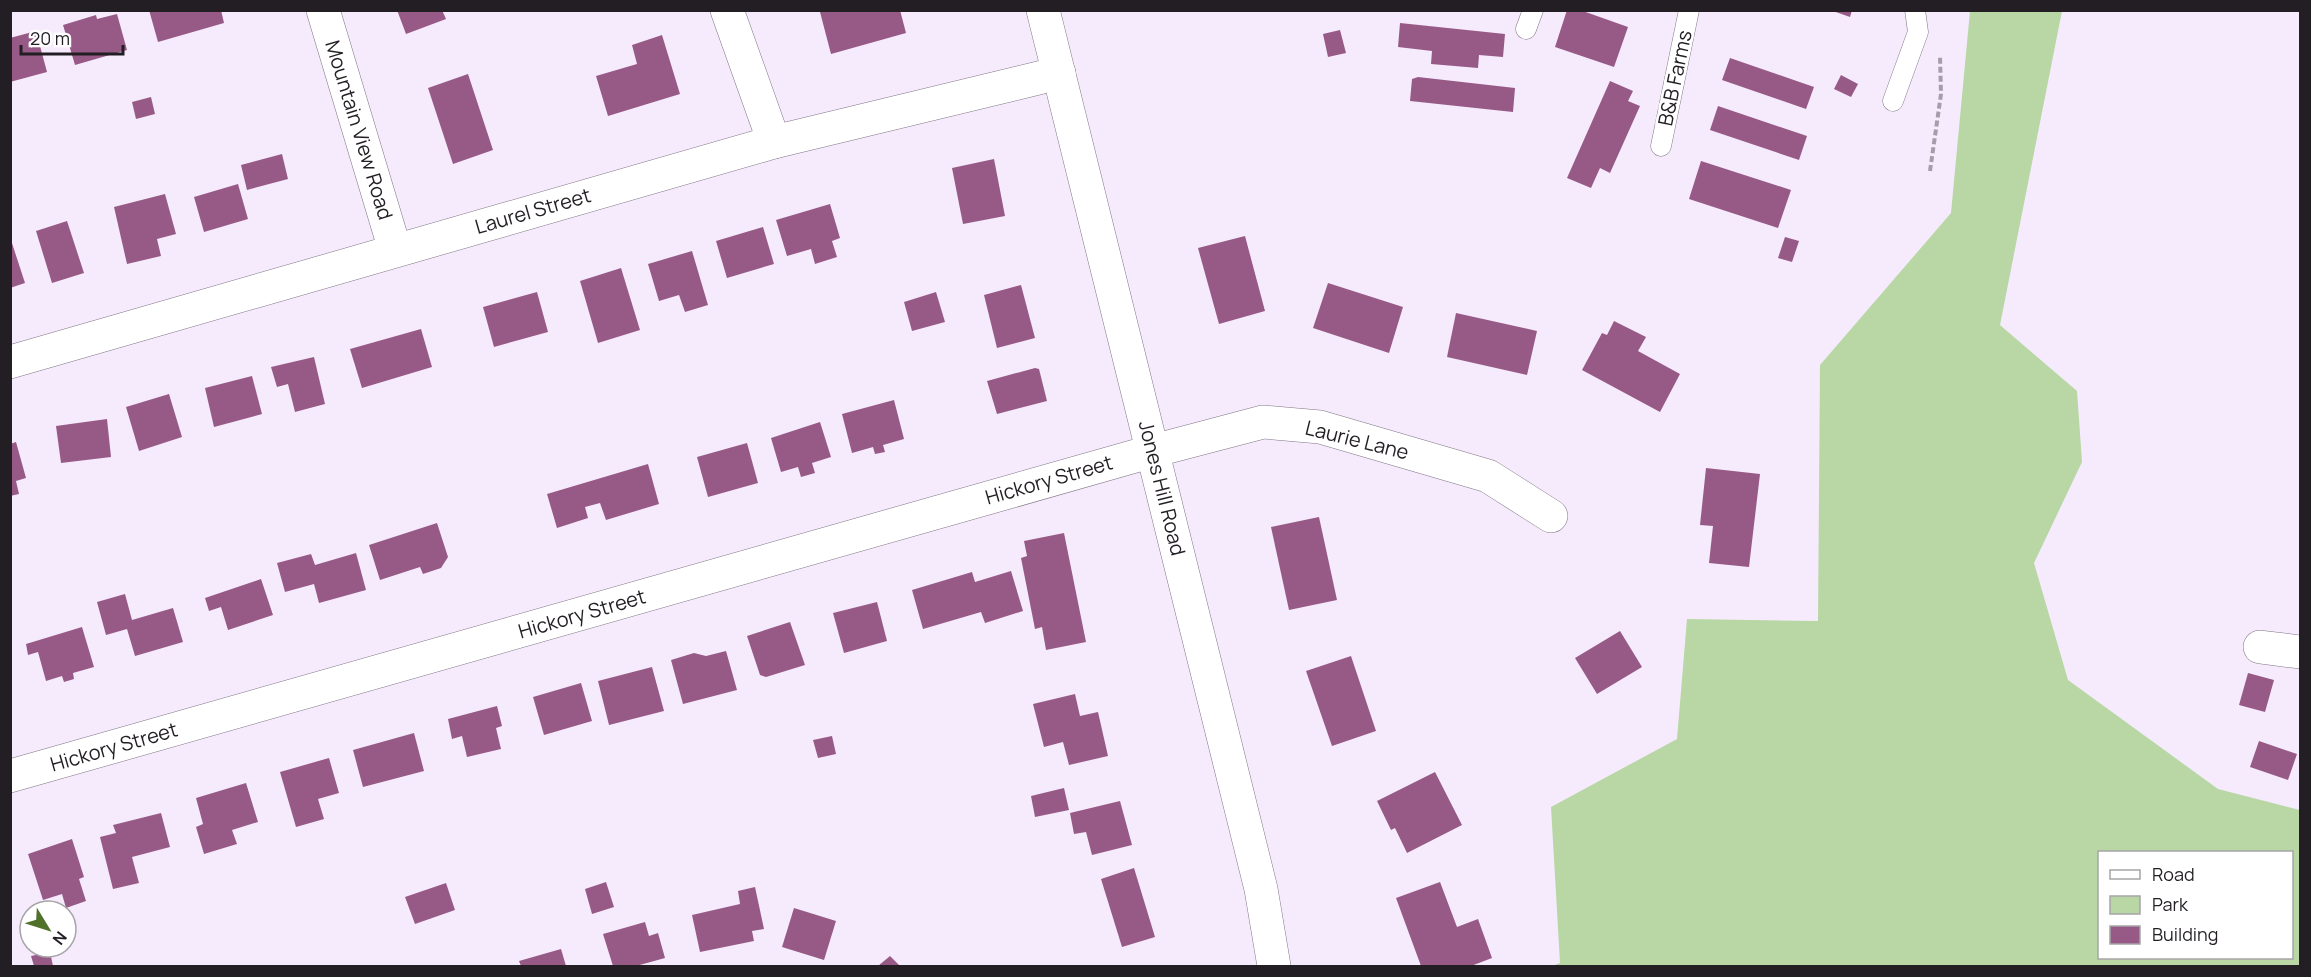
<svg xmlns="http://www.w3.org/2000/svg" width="2311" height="977" viewBox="0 0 2311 977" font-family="Manrope,sans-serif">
  <rect width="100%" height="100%" fill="#f6ebfc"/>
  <path fill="#b8d7a5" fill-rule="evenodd" d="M1970,11h92l-62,314 77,66 5,71 -48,101 34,117 150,109 82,21v156h-748l8,-3 -9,-156 126,-68 10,-120 131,2 2,-256 131,-152zM2100,852h192v106h-192z"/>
  <g fill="#975a87">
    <path d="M149,10h72l3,13 -66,19z"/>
    <path d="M397,10h45l4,9 -40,15z"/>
    <path d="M826,10h74l6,23 -75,21 -11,-42z"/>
    <path d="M1567,10h13l48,17 -14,40 -59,-20z"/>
    <path d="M1830,10h22l-2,7z"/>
    <path d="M117,14l10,36 -52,15 -12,-40 33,-10 1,4z"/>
    <path d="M1400,23l105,11 -2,23 -24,-2 -1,13 -47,-4 1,-13 -34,-4z"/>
    <path d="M1340,30l6,23 -18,4 -5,-23z"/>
    <path d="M36,31l11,41 -37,10v-44z"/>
    <path d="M662,35l18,59 -72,22 -12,-40 41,-12 -5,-19z"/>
    <path d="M1730,58l84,29 -8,22 -84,-29z"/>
    <path d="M468,74l25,76 -40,14 -25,-76z"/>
    <path d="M1841,75l17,9 -7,13 -17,-8z"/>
    <path d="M1418,77l97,11 -2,24 -103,-11 2,-22z"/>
    <path d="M1610,81l23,10 -5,10 12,5 -30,67 -10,-5 -9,20 -24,-10z"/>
    <path d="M151,97l4,17 -19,5 -4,-17z"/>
    <path d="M1718,106l89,30 -8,24 -89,-30z"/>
    <path d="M282,154l6,25 -41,11 -6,-25z"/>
    <path d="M994,159l11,57 -42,8 -11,-56z"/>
    <path d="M1701,161l90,29 -13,38 -89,-29z"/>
    <path d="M238,184l10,35 -44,13 -10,-35z"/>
    <path d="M165,194l11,40 -19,5 4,17 -34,8 -13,-57z"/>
    <path d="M830,204l10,34 -8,3 5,16 -22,7 -4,-15 -24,7 -11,-36z"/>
    <path d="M67,221l17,52 -32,10 -16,-52z"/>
    <path d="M763,227l11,37 -47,14 -11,-37z"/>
    <path d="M1245,236l20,75 -46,13 -21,-76z"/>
    <path d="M10,237l15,46 -15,5z"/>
    <path d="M1785,237l14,4 -7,21 -14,-4z"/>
    <path d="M692,251l16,54 -23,7 -6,-17 -20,6 -11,-37z"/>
    <path d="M621,268l19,62 -42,13 -18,-62z"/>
    <path d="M1328,283l75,24 -14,46 -76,-25z"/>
    <path d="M1021,285l14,53 -38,10 -13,-53z"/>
    <path d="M537,292l11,40 -54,15 -11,-40z"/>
    <path d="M936,292l9,30 -33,9 -8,-29z"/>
    <path d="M1456,313l81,18 -10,44 -80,-18z"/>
    <path d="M1614,321l32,16 -8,14 42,23 -20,38 -78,-42 20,-37 5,2z"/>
    <path d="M421,329l11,38 -70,21 -12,-39z"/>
    <path d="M314,357l11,47 -30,8 -7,-28 -11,3 -6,-20z"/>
    <path d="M1035,368l4,1 8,32 -50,13 -10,-33z"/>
    <path d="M252,376l10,38 -48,13 -9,-39z"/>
    <path d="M169,394l13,43 -43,14 -13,-44z"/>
    <path d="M894,400l10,39 -21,6 2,7 -10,2 -2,-7 -21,6 -10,-39z"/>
    <path d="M107,419l4,38 -50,6 -5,-37z"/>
    <path d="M820,422l11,35 -19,6 3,10 -14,4 -3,-10 -17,5 -10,-34z"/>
    <path d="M16,442l10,36 -10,3 3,13 -9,2v-52z"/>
    <path d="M747,443l11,40 -50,14 -11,-40z"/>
    <path d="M648,464l11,40 -53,16 -6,-17 -15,4 3,11 -31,10 -10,-34z"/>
    <path d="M1706,468l54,6 -11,93 -40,-4 4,-37 -13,-1z"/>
    <path d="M1319,517l18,83 -48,10 -18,-83z"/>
    <path d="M437,523l11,34 -7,11 -18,6 -3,-7 -40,13 -11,-35z"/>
    <path d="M1064,533l22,109 -40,8 -4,-23 -7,2 -14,-71 6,-2 -3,-15z"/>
    <path d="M356,553l10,37 -47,13 -5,-19 -29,8 -8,-29 34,-9 4,11z"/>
    <path d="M1011,571l12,40 -38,12 -4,-11 -58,17 -11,-39 60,-18 3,10z"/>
    <path d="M261,579l12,36 -45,15 -7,-23 -12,4 -4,-13z"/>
    <path d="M125,594l7,26 41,-12 10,34 -48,14 -8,-27 -21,6 -9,-33z"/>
    <path d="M877,602l10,39 -43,12 -11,-40z"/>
    <path d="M790,622l15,43 -39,12 -6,-2 -13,-39z"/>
    <path d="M82,627l12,40 -21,6 1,6 -10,3 -2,-6 -16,5 -8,-29 -10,3 -2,-11z"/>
    <path d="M1620,631l22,36 -45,27 -22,-36z"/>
    <path d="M726,651l11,39 -54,14 -12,-44 23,-7 12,3z"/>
    <path d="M1351,656l25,75 -44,15 -26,-75z"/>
    <path d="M652,667l12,44 -55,14 -11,-44z"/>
    <path d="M2248,673l26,7 -9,32 -26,-7z"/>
    <path d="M581,683l11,38 -48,14 -11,-38z"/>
    <path d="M1075,694l5,22 18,-4 10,44 -39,9 -6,-23 -19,5 -11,-43z"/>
    <path d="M497,706l5,20 -6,2 5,21 -34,8 -5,-21 -10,3 -4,-20z"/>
    <path d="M414,733l10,38 -61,16 -10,-37z"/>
    <path d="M832,736l4,18 -18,4 -5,-18z"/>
    <path d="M2259,741l38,13 -9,26 -38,-13z"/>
    <path d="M329,758l10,35 -21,6 6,20 -28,8 -16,-55z"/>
    <path d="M1435,772l27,53 -55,28 -12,-25 -4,2 -14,-29z"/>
    <path d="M246,783l12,39 -26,8 5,14 -33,10 -8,-27 7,-3 -7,-26z"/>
    <path d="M1064,788l5,22 -34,7 -4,-21z"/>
    <path d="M1120,801l12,44 -40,10 -6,-23 -12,2 -4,-21z"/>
    <path d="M161,813l9,34 -38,10 7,26 -26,6 -13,-52 16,-4 -3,-8z"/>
    <path d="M72,839l12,38 -5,2 7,22 -20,7 -4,-14 -19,6 -15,-46z"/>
    <path d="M1134,868l21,69 -33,10 -21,-68z"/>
    <path d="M606,882l8,25 -22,7 -7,-25z"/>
    <path d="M1440,882l17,45 21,-8 14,39 -21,8h-50l-25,-68z"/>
    <path d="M446,883l9,27 -40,14 -10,-27z"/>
    <path d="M755,887l9,42 -12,2 2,10 -54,11 -8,-37 48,-11 -2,-13z"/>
    <path d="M794,908l42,13 -12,39 -42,-13z"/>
    <path d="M645,922l4,14 9,-3 7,25 -29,8h-23l-10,-32z"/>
    <path d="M561,949l5,17h-45l-2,-5z"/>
    <path d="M50,952l3,14h-19l-3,-10z"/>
    <path d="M890,956l10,10h-22z"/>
  </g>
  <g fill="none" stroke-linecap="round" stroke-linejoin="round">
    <g stroke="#807685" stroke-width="21">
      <g id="service">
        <path d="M1526,29l7,-19"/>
        <path d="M1893,101l25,-69 -3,-22"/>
        <path d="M1661,146l28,-136"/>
      </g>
    </g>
    <g stroke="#807685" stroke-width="34">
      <g id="minor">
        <path d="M323,10l72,240"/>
        <path d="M727,10l47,132"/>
        <path d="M10,362l764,-220 285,-69"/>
        <path d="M2260,647l40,5"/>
        <path d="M10,776l1143,-325 110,-29 57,5 168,49 63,40"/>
      </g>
    </g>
    <g stroke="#807685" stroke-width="34">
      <path id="secondary" d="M1043,10l218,879 13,77"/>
    </g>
    <path stroke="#a69daa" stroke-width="4" stroke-dasharray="6 3" stroke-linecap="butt" d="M1930,171l11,-77 -1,-38"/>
    <use href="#service" stroke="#fff" stroke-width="20"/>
    <use href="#minor" stroke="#fff" stroke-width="33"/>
    <use href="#secondary" stroke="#fff" stroke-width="33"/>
  </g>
  <g text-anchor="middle" stroke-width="5" stroke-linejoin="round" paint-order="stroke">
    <g font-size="20" fill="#221e24" stroke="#fff">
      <text transform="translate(1675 78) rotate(-78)" y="7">B&amp;B Farms</text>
      <text transform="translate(359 130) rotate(73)" y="7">Mountain View Road</text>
      <text transform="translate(533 211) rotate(-16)" y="7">Laurel Street</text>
      <text transform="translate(1357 440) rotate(14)" y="7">Laurie Lane</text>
      <text transform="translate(1049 480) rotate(-16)" y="7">Hickory Street</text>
      <text transform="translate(1162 488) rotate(76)" y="7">Jones Hill Road</text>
      <text transform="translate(582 614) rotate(-16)" y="7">Hickory Street</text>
      <text transform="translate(114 747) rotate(-16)" y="7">Hickory Street</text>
    </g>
  </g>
  <rect width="2311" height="977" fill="none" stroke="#221e24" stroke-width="24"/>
  <rect x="2098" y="851" width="195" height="108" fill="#ffffff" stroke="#a7a5a7" stroke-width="1.5"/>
  <rect x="2110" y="870" width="30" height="9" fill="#ffffff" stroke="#a7a5a7" stroke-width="1.5"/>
  <text x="2152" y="881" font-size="18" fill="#221e24">Road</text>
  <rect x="2110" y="896" width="30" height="18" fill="#b8d7a5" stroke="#a7a5a7" stroke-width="1.5"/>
  <text x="2152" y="911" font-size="18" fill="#221e24">Park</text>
  <rect x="2110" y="926" width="30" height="18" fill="#975a87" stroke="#a7a5a7" stroke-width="1.5"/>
  <text x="2152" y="941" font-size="18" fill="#221e24">Building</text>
  <g transform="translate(48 929) rotate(128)"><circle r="28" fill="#ffffff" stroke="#a7a5a7" stroke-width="1.5"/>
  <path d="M0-4.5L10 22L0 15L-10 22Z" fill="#4f712a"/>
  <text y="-9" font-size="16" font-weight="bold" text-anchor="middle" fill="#221e24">N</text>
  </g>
  <path d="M21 45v9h102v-9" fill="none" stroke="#221e24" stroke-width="3"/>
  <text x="30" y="45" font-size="18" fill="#221e24" stroke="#ffffff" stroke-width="4.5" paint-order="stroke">20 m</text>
</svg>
